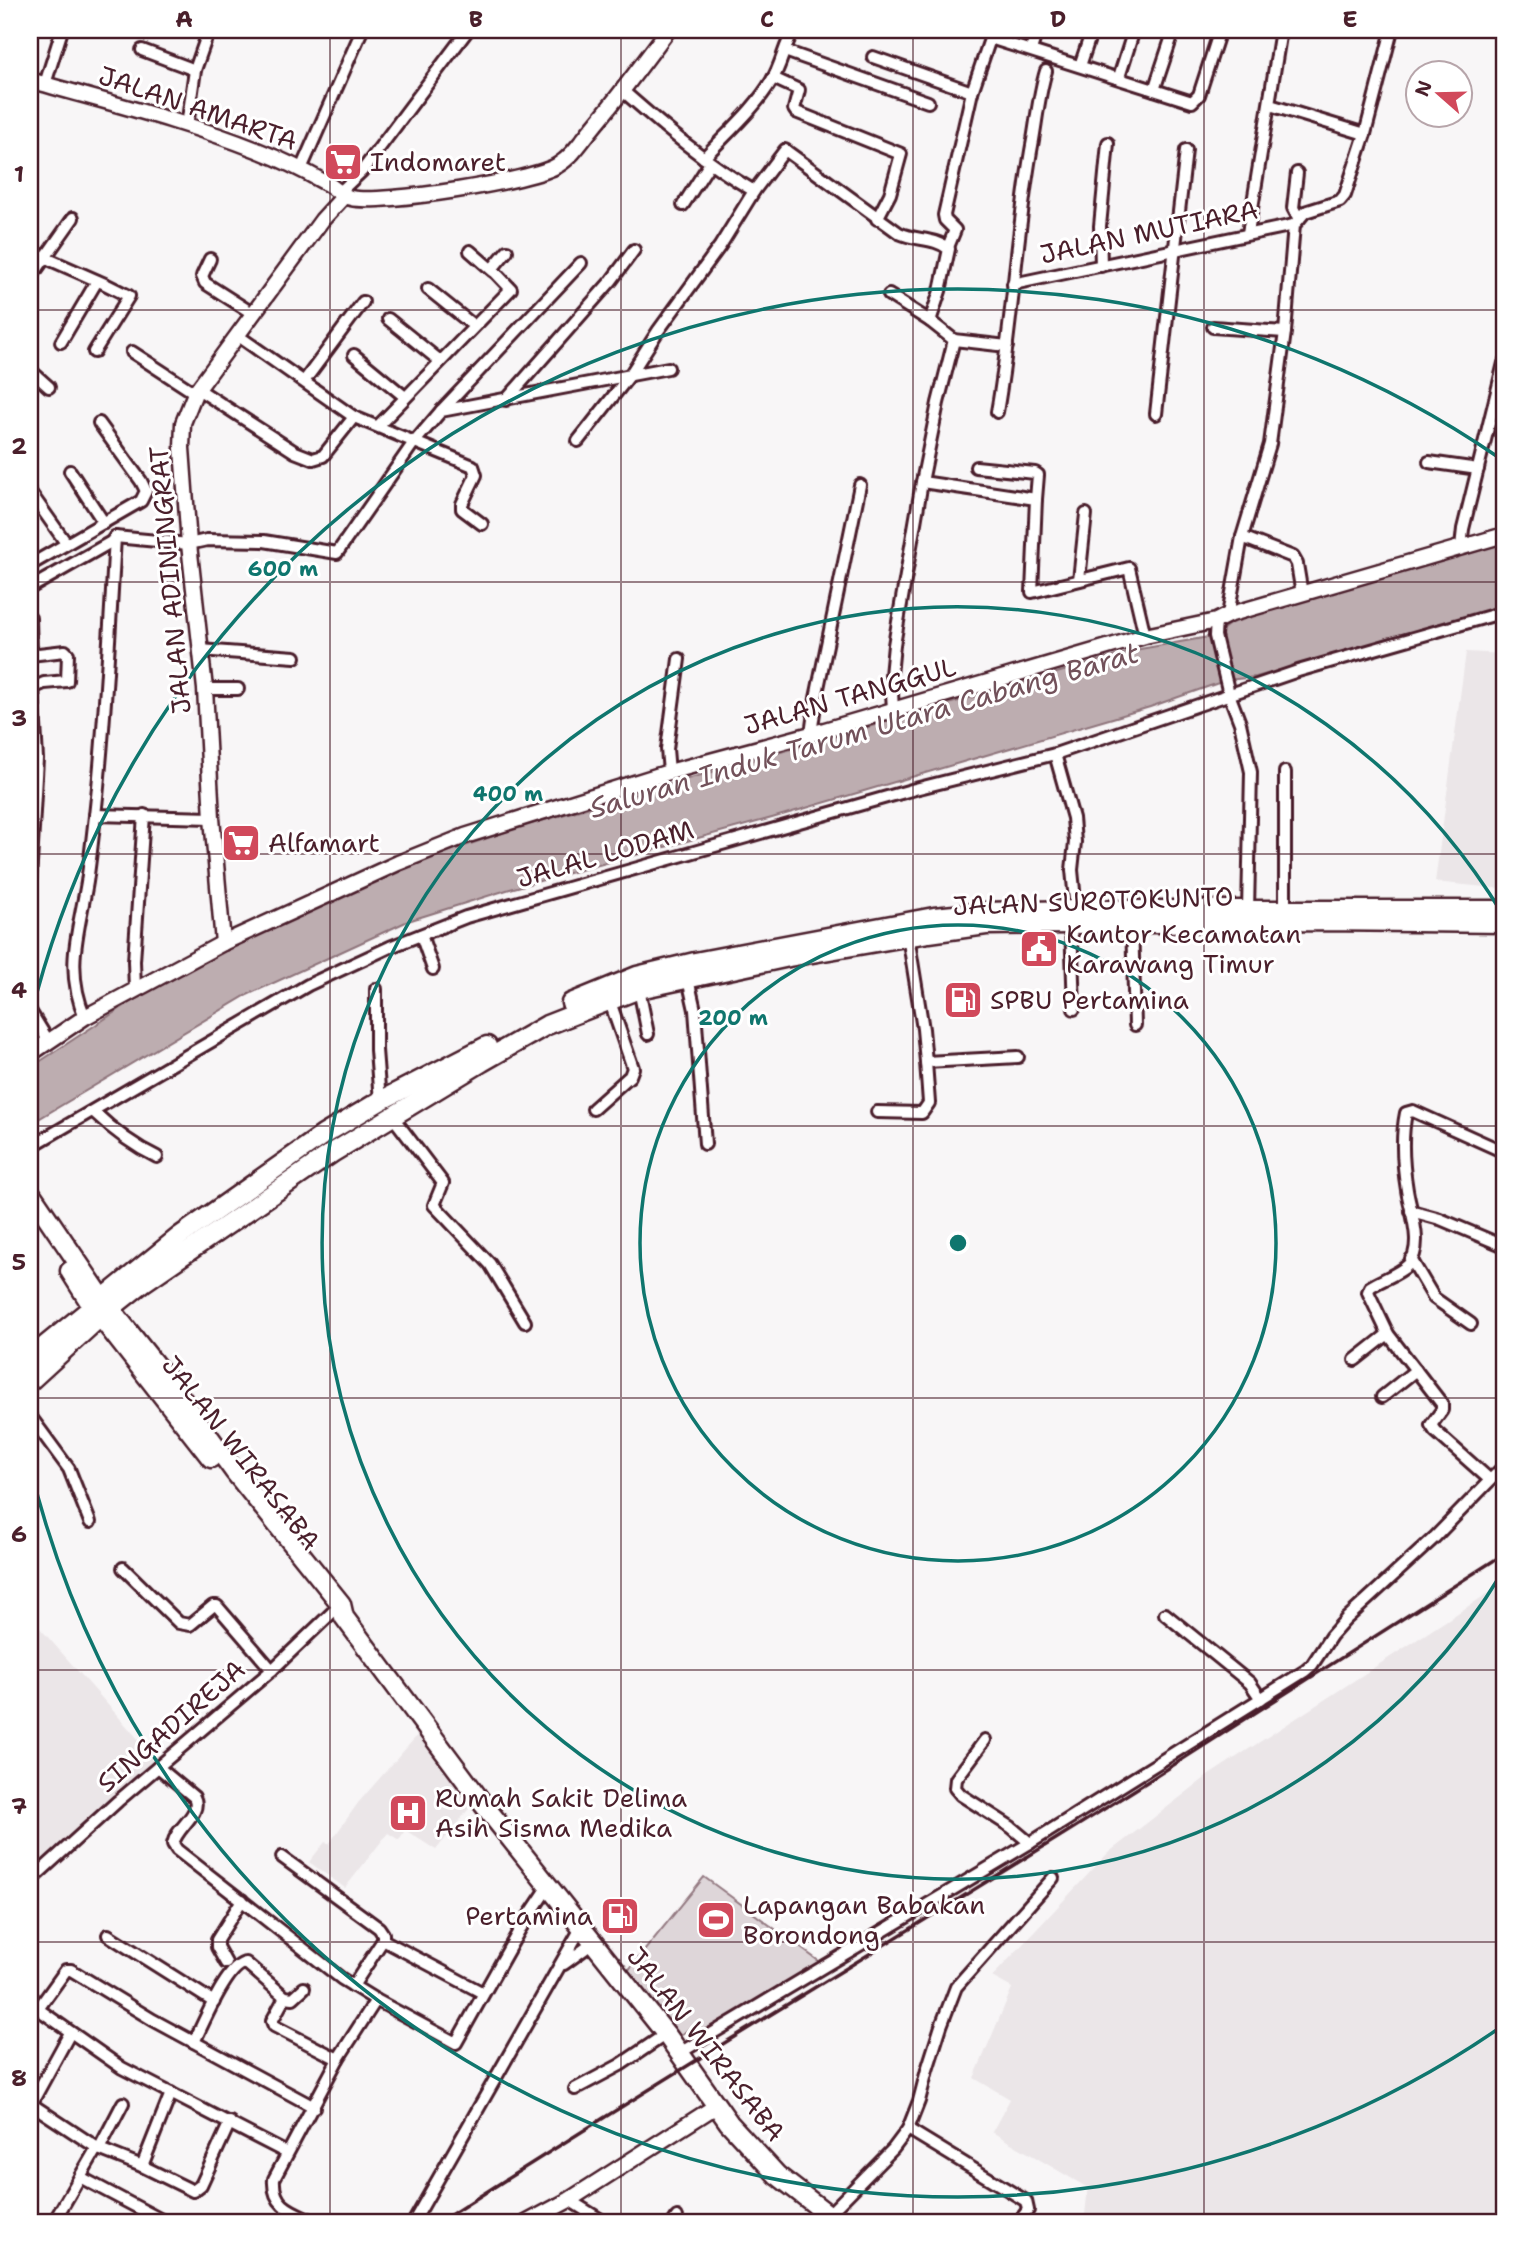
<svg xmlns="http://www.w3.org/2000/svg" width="1534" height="2253" viewBox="0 0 1534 2253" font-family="'Shantell Sans',sans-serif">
  <rect width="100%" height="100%" fill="#f8f6f7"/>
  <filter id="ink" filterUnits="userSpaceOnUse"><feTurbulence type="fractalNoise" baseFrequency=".0143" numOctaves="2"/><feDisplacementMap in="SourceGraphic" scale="14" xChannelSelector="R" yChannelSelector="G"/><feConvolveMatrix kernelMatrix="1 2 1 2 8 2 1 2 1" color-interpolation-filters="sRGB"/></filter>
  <g filter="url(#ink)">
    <g fill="#ebe6e8">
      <path d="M1466,652l38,2v235l-69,-7z"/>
      <path d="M1504,1583v640h-420l4,-35 -96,-56 18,-33 -36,-21 38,-90 -20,-11 116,-124 101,-78z"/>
      <path d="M30,1617l125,141 -95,91 -30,26z"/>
      <path d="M422,1730l53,71 -39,49 -31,-20 -6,10 -11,-7 -43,55 -36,-26 16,-20 4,2 29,-41z"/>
    </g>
    <path fill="#ded6d9" stroke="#947a82" stroke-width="2" d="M704,1877l116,85 -115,71 -8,-11 -19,16 -51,-66z"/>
    <path fill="#bdadb0" stroke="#8f747b" stroke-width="2" d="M1504,543v64l-248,70 -29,3 -77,27 -378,111 -262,71 -102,32 -163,75 -215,128v-56l108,-71 88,-50 177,-80 117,-40 620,-178 74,-13 22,-17z"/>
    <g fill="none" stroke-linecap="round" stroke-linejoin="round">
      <g stroke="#4a1f2b" stroke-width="16">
        <g id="minor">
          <path d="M907,33l2,-3"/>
          <path d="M990,38l202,64 7,-7 21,-65"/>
          <path d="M142,50l53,20"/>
          <path d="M1031,50l6,-20"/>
          <path d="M785,51l143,51"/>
          <path d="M873,57l99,35"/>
          <path d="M1080,66l12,-36"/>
          <path d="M1119,77l15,-47"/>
          <path d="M773,78l26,12 -5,19 2,3 105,42 -11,40 -13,25"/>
          <path d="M45,84l17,-54"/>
          <path d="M1154,90l20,-60"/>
          <path d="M623,91c41,36 83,72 131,100l31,-41 114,83c17,8 35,4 50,16l-9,42 -10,30 24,19 -16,63 -16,79 -28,163 -3,30 2,35"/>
          <path d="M1270,105l95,29"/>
          <path d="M187,126l8,-56 14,-40"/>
          <path d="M704,158c23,-25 51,-49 68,-78 10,-16 12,-35 22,-50"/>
          <path d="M301,169l61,-139"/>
          <path d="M1297,173l-4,35 6,11"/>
          <path d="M340,192l22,-21 106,-141"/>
          <path d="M683,205l27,-42"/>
          <path d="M1248,233l33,-203"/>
          <path d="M948,247l7,-17 -10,-10 -1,-5 28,-123 21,-62"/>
          <path d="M30,251l75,33 24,12 -35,56"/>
          <path d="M470,251l23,20"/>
          <path d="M210,259l-8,17 3,7 47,30"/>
          <path d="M1101,266l-1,-40 8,-83"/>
          <path d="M30,279l43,-61"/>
          <path d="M1013,284l281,-59"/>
          <path d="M428,289l46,37"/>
          <path d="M889,295l41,26"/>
          <path d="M388,319l52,42"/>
          <path d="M1213,327l72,5"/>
          <path d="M237,335l117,82 119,49 3,9 -14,29v5l20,15"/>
          <path d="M954,340l53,6"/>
          <path d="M61,342l36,-61"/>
          <path d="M132,352l63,41"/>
          <path d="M354,355l51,42"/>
          <path d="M30,370l19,17"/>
          <path d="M305,380l58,-78"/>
          <path d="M198,389l97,63 18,7 10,-3 31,-39"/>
          <path d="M506,400l105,-119 23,-31"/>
          <path d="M441,411l140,-148"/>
          <path d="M997,412c16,-90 19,-182 36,-272 4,-23 6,-46 13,-69"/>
          <path d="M1156,414l30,-264"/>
          <path d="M379,425l132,-136 -19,-20 15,-18"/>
          <path d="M578,441l52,-66 28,-44 62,-85 34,-55"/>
          <path d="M1429,462l49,7"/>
          <path d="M976,467l59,6 3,2 -2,24"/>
          <path d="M70,471l34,52"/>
          <path d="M922,482l114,17 -4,93 97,-24 16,68"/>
          <path d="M30,492l36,51"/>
          <path d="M115,537l74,7 18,-4 57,1 73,12 75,-108 29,-34 227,-43"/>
          <path d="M1242,537l51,20 4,7 5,30"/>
          <path d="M1461,547l2,-18 41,-166"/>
          <path d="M30,565l111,-64 5,-10 -5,-10 -42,-58"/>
          <path d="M1079,580l7,-66"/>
          <path d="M30,588l81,-46 4,-5"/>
          <path d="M1228,615l14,-78 28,-93 15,-112 9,-107 11,-13 35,-11 5,-6 20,-61 27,-104"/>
          <path d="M30,618l1,36"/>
          <path d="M1216,621l-1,15 14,58 11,29 11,49 -3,138"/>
          <path d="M200,650l95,7"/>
          <path d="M30,655l35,-4 3,3 -1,27 -23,2 -11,5 4,71 -7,122"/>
          <path d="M205,689h33"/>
          <path d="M811,734l5,-36 44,-213"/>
          <path d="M1055,754l18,64 2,24 -3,28 4,40"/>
          <path d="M669,772l-2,-23 12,-90"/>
          <path d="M95,815l117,3"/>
          <path d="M1285,910v-138"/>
          <path d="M1132,923l3,102"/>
          <path d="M1071,924l3,85"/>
          <path d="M421,935l12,34"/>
          <path d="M688,979l7,31 10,134"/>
          <path d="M376,989v61l4,51"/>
          <path d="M639,989l9,45"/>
          <path d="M135,990l-1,-29 10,-146"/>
          <path d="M30,1011l19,31"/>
          <path d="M85,1017c-21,-49 -6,-86 2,-135 4,-28 7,-57 10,-85 9,-87 13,-173 18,-260"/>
          <path d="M926,1062l92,-5"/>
          <path d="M593,1109l37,-33 3,-8 -24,-69"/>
          <path d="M94,1112c20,19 38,33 63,45"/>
          <path d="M877,1112l45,1 7,-10 -3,-41 -3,-33 -15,-93"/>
          <path d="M392,1116l51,67 -9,22 56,59 35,58"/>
          <path d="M30,1147l278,-162 82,-38 76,-30 449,-128 140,-35 243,-83 206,-59"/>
          <path d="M1411,1211l29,8 64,27"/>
          <path d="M1411,1259l23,39 37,26"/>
          <path d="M1355,1360l33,-26"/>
          <path d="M1382,1397l34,-27"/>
          <path d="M30,1416l39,53 21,53"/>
          <path d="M1489,1479l-54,-48 -4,-6 11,-15v-6l-54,-70 -20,-42 2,-5c11,-7 29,-13 38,-22 17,-19 2,-54 -1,-75 -4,-24 -6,-53 -1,-77l7,-2 91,41"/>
          <path d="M123,1568l56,55 11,2 23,-19h4l55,64"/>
          <path d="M1165,1614l85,69 11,16"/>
          <path d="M985,1740l-29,39 -1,9 6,7 50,32 19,16"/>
          <path d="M158,1767l36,30c9,17 -18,30 -21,47l4,6 165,129 34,21 80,43 64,-114 29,-43"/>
          <path d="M282,1857l97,71 4,6v6l-30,46"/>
          <path d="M30,1881l88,-80 154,-131 69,-66"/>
          <path d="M108,1935l106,67"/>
          <path d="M383,1940l100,53"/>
          <path d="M226,1963l-9,-16v-7l25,-40"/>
          <path d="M564,1964l29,-21"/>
          <path d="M285,1997l-13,24 2,5 64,33"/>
          <path d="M30,2002l8,7 28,-39h5l82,50 161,87"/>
          <path d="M38,2009l84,59 165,85"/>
          <path d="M194,2042c9,-17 33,-78 52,-79l39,34 8,1 11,-10"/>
          <path d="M678,2054l352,-211 275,-172 7,-6 19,-29 15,-17 88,-81 70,-72"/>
          <path d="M575,2089l45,-24 46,-31"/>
          <path d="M31,2104l68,45 43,17 51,25 8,-6 29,-63"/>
          <path d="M30,2106l40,-73"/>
          <path d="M908,2129l118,72 2,9 -10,13"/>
          <path d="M142,2166l29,-73"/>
          <path d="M80,2177l87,46"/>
          <path d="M569,2200l37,23"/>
          <path d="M53,2223l42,-72 4,-2 24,-46"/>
          <path d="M318,2223c-23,-11 -46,-15 -44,-44l64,-120 38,-59"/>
          <path d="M413,2223l167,-293"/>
          <path d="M673,2223l4,-6"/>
          <path d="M820,2223l73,-74 15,-20 11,-28 8,-31 14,-44 15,-39 97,-109"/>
        </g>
      </g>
      <g stroke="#4a1f2b" stroke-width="19">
        <g id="tertiary">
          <path d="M30,80c76,22 154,41 227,70 23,9 46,20 67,32 9,4 17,14 27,16 29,7 183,-17 207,-33 15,-9 25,-26 36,-39 26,-31 50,-64 74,-96"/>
          <path d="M223,943l-11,-125 -7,-129 -16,-145 -7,-96 1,-25 12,-30 127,-173 22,-24"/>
          <path d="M30,1054l55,-37 138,-74 175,-80 67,-27 204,-64 142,-38 334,-98 71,-15 12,-6 276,-80"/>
          <path d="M526,2223l43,-23 147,-94"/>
        </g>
      </g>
      <g stroke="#4a1f2b" stroke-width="23">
        <g id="primary">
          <path d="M571,1003l66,-27 58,-14 239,-45 51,-5 91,-2h428"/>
          <path d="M30,1192l72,106 74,93 58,80 107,133 3,13 139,187 183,230 63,89 48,52 62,48"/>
          <path d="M70,1271l22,35 119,152"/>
          <path d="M30,1358l150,-122 143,-101 57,-34 107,-55"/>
          <path d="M30,1381l71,-65 43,-34 188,-129 150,-91 65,-37 92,-36 150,-32 140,-24 57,-8 338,-4 180,2"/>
        </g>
      </g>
      <use href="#minor" stroke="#fff" stroke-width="10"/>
      <use href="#tertiary" stroke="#fff" stroke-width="14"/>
      <use href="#primary" stroke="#fff" stroke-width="18"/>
      <path stroke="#4a1f2b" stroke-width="3.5" d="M438,2223c230,-149 466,-288 698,-434 124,-78 246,-157 368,-235"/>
    </g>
  </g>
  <path fill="none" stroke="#4a1f2b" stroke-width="2" stroke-opacity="0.55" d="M330,30v2193M621,30v2193M913,30v2193M1204,30v2193M30,310h1474M30,582h1474M30,854h1474M30,1126h1474M30,1398h1474M30,1670h1474M30,1942h1474"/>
  <g fill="none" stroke="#0f766e" stroke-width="3.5">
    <circle cx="958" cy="1243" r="318"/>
    <path d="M1503 1571A636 636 0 1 1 1503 915"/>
    <path d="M1498 2029A954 954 0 0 1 30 1466M30 1020A954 954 0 0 1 1498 457"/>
  </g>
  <defs>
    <g id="supermarket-square" transform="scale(2.0125)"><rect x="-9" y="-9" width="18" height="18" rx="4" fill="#d1495b" stroke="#fff"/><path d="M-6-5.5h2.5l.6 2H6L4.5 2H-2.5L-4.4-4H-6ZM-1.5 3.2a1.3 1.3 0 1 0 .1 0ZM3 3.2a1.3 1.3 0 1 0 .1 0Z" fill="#fff"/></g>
    <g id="civic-square" transform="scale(2.0125)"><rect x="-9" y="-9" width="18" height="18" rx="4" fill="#d1495b" stroke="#fff"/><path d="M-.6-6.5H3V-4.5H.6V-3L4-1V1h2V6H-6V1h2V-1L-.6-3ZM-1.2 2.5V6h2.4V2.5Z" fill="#fff"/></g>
    <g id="fuel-square" transform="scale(2.0125)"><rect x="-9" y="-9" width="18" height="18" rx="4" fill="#d1495b" stroke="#fff"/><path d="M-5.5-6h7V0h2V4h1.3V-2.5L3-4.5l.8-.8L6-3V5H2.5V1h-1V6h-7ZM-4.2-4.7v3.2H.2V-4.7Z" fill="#fff"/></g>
    <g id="hospital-square" transform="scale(2.0125)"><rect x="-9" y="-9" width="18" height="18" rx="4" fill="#d1495b" stroke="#fff"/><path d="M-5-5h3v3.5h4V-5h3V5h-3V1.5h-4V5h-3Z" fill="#fff"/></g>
    <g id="stadium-square" transform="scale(2.0125)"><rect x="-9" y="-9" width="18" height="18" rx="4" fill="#d1495b" stroke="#fff"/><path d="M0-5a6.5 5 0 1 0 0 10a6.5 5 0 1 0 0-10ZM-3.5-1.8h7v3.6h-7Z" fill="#fff"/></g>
  </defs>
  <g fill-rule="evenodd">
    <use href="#supermarket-square" x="343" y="162"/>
    <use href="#supermarket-square" x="241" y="843"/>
    <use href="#civic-square" x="1039" y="949"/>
    <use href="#fuel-square" x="963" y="1000"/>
    <use href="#hospital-square" x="408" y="1813"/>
    <use href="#fuel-square" x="620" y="1916"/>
    <use href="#stadium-square" x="716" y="1920"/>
  </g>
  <g text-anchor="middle" stroke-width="6" stroke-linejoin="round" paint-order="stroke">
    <g font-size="26" fill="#4a1f2b" stroke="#fff">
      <text transform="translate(198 108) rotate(19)" y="9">JALAN AMARTA</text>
      <text transform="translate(1149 232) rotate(-12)" y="9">JALAN MUTIARA</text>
      <text transform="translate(170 580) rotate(-95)" y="9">JALAN ADININGRAT</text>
      <text transform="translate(850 696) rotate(-16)" y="9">JALAN TANGGUL</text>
      <text transform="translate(605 854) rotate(-16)" y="9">JALAL LODAM</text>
      <text transform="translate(1093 901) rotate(-2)" y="9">JALAN SUROTOKUNTO</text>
      <text transform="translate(241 1453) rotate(52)" y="9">JALAN WIRASABA</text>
      <text transform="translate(171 1726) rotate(-41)" y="9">SINGADIREJA</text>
      <text transform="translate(706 2044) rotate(52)" y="9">JALAN WIRASABA</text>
    </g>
    <g font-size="26" fill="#4a1f2b" stroke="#fff" text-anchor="start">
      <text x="370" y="171">Indomaret</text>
      <text x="268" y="852">Alfamart</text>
      <text x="1066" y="943">Kantor Kecamatan<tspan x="1066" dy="30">Karawang Timur</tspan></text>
      <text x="990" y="1009">SPBU Pertamina</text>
      <text x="435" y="1807">Rumah Sakit Delima<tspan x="435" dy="30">Asih Sisma Medika</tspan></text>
      <text x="743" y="1914">Lapangan Babakan<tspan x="743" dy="30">Borondong</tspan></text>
      <text x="593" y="1925" text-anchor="end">Pertamina</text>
    </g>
    <g font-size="28" font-style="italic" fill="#72515a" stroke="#fff">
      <text transform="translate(864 730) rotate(-16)" y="10">Saluran Induk Tarum Utara Cabang Barat</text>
    </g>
  </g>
  <circle cx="958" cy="1243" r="10" fill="#0f766e" stroke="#fff" stroke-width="3.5"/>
  <g font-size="21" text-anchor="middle" font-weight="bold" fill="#0f766e" stroke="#fff" stroke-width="6" stroke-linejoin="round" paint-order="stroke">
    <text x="283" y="576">600 m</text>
    <text x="508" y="801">400 m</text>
    <text x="733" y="1025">200 m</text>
  </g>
  <rect width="1534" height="2253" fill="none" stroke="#fff" stroke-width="77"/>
  <g transform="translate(1439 94) rotate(290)"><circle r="33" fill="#ffffff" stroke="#b7a5aa" stroke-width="2"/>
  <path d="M0-5L12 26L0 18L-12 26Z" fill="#d1495b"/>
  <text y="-10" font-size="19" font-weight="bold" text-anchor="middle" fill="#4a1f2b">N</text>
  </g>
  <rect x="38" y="38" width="1458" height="2176" fill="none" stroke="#4a1f2b" stroke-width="2.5"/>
  <g font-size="23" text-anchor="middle" font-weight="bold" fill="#4a1f2b">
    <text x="184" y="27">A</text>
    <text x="476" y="27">B</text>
    <text x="767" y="27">C</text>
    <text x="1058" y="27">D</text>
    <text x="1350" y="27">E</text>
    <text x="19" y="182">1</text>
    <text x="19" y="454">2</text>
    <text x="19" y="726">3</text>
    <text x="19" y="998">4</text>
    <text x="19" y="1270">5</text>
    <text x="19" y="1542">6</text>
    <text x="19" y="1814">7</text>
    <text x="19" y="2086">8</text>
  </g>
</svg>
